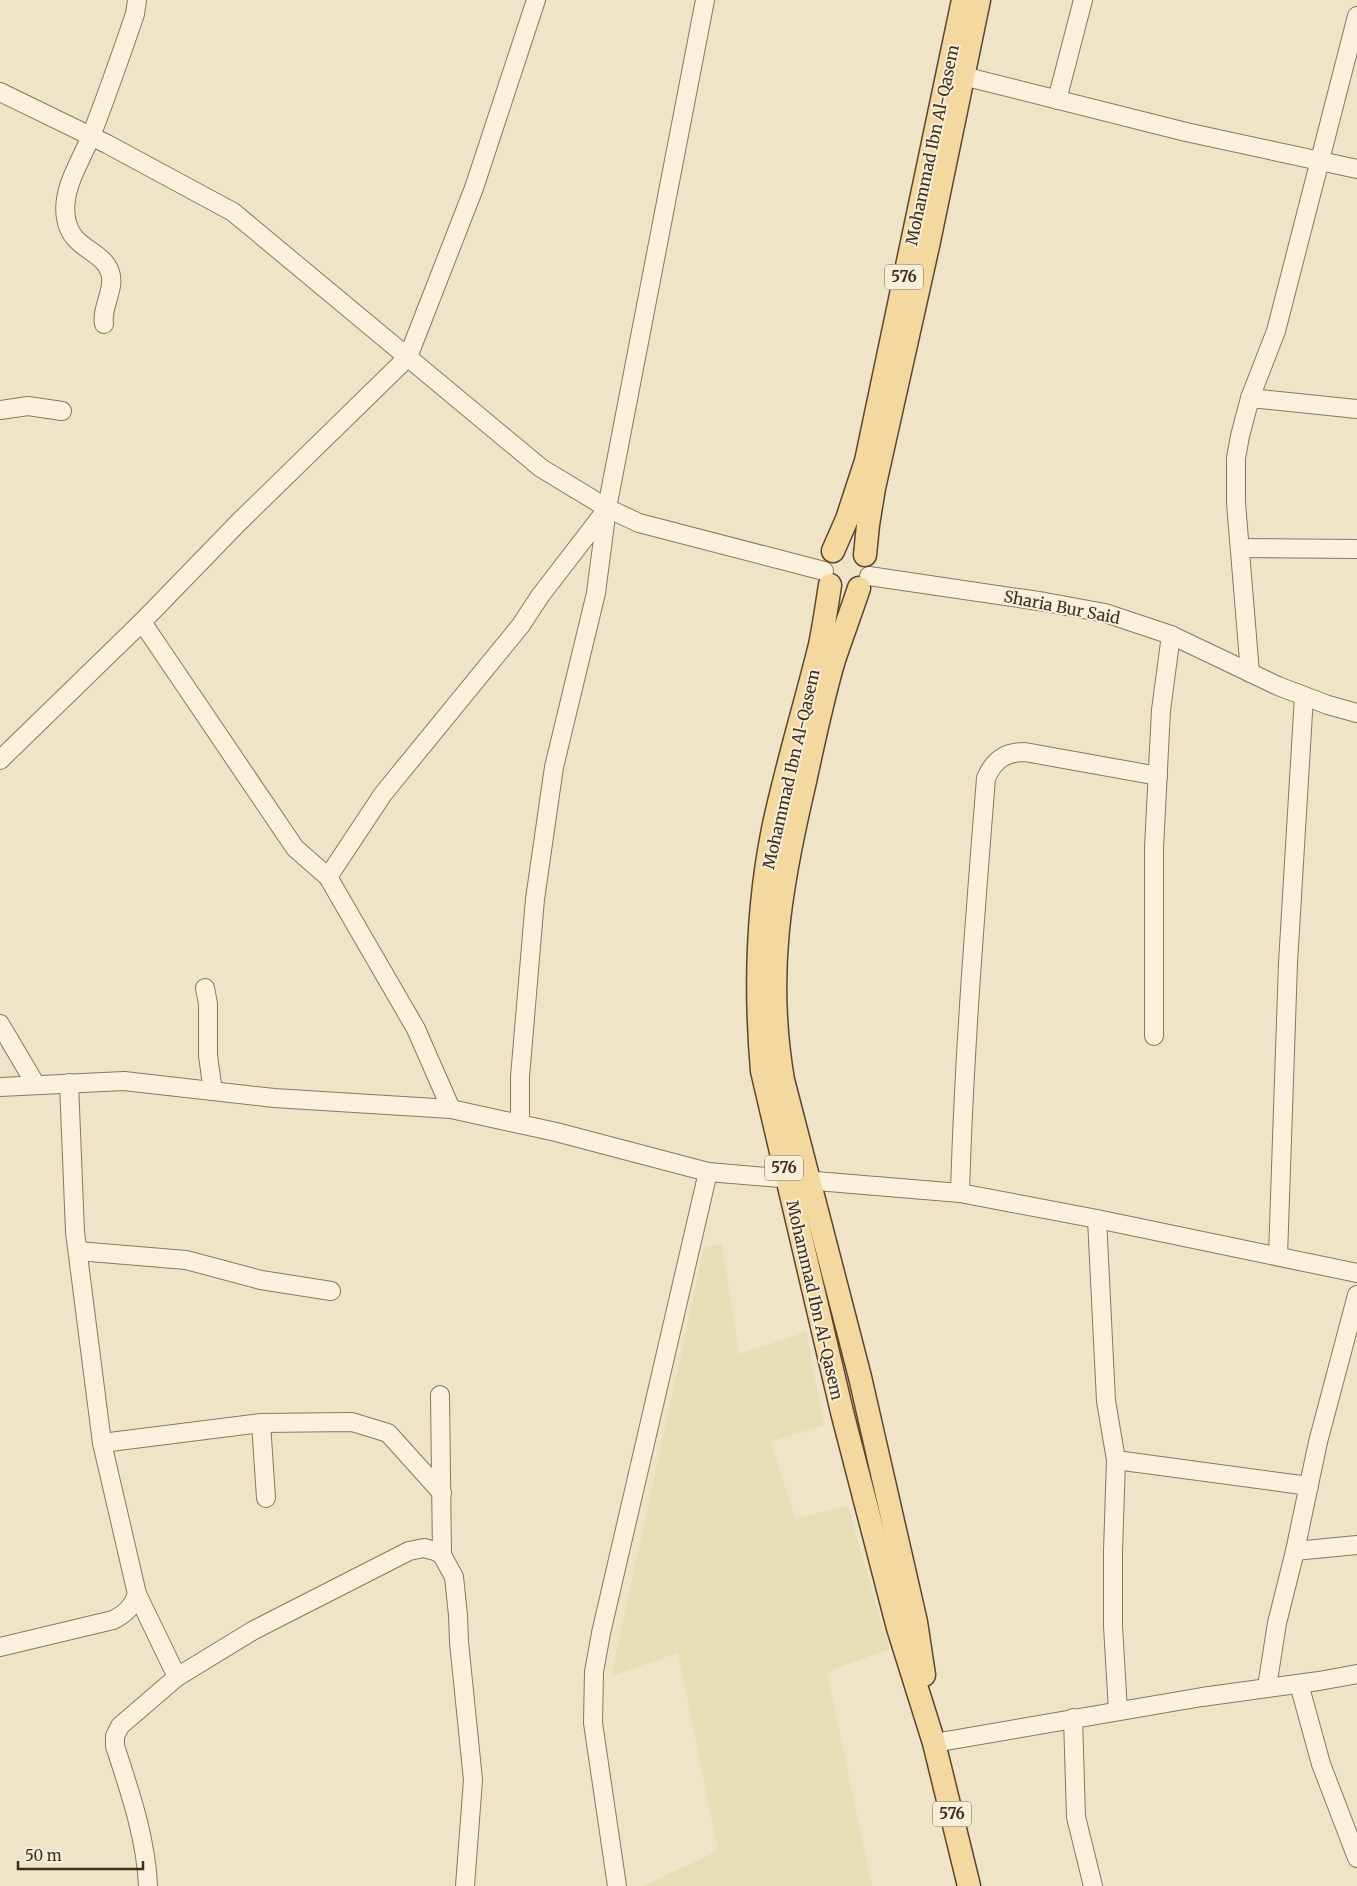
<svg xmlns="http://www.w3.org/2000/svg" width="1357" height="1886" viewBox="0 0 1357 1886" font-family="Merriweather,serif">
  <rect width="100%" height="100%" fill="#f0e4c8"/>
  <path fill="#e6deb5" d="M722,1244l17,110 67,-22 18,93 -53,17 24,76 53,-12 41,143 -62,23 45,214h-230l76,-35 -40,-198 -67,23 93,-428z"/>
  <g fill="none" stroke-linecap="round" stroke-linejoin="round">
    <g stroke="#8d765c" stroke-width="20">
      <g id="minor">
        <path d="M963,76l223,56 171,37"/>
        <path d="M0,92l107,52 126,68 308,256 66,40 32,15 185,48"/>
        <path d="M1057,100l26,-100"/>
        <path d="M104,324c-3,-17 12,-36 6,-52 -8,-23 -39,-22 -44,-54 -5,-29 15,-57 25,-82 16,-41 30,-81 44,-122l2,-14"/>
        <path d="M1250,398l107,11"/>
        <path d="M0,410l28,-4 34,5"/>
        <path d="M1240,548l117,1"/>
        <path d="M869,576l176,26 60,11 66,22 107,51 50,19 29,8"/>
        <path d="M142,622l153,226 33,29 88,152 35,80"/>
        <path d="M1250,673l-14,-170v-45l4,-22 10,-38 26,-67 81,-315"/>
        <path d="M0,760l142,-138 97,-100 169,-165 66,-169 62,-188"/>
        <path d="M328,877l55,-83 138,-169 19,-29 67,-87"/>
        <path d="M205,988l3,16v52l5,35"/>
        <path d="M0,1024l36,61"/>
        <path d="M1154,1036v-188l7,-138 10,-75"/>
        <path d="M0,1087l124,-6 150,17 177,11 105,23 152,40 252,21 137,26 260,54"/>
        <path d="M520,1124v-47l15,-178 19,-132 42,-174 11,-85 98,-508"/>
        <path d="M960,1193c4,-139 15,-277 26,-415 8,-18 19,-26 39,-26l133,24"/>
        <path d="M1097,1219l9,182 10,59 -3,91v75l5,85"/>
        <path d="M78,1251l108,9 75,20 70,11"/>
        <path d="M1278,1256l10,-293 16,-267"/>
        <path d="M440,1395l2,160"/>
        <path d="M261,1423l5,75"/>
        <path d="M102,1443l159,-20 91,-1 36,11 54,60"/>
        <path d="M1116,1460l193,26"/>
        <path d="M1295,1551l62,-6"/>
        <path d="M137,1594l40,83"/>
        <path d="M0,1647l113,-27c12,-6 20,-13 24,-26l-35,-151 -27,-211 -6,-149"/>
        <path d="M1299,1684l22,80 36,94"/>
        <path d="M1267,1687l10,-64 18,-72 23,-109 39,-147"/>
        <path d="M1073,1718l3,99 17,69"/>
        <path d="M934,1743l268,-46 117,-16 38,-7"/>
        <path d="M148,1886c-2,-48 -18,-94 -33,-140v-10l5,-10 57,-49 77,-47 155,-79 15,-3 11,3 7,4 12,22 4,38 1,27 14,138 -8,106"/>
        <path d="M617,1886l-24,-163 1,-51 7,-39 107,-461"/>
      </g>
    </g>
    <g stroke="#5b4430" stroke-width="25">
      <g id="major">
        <path d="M833,551l14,-32 19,-58 97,-461"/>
        <path d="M865,555l3,-30 6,-37 54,-242 51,-246"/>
        <path d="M830,585c-3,20 -6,40 -10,60 -15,61 -34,122 -47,184 -16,80 -18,161 -11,242l80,341 56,216 36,115 35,143"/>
        <path d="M859,588c-8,24 -17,48 -25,72 -12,41 -21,84 -30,126 -24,102 -39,189 -21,294l77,297 56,245 8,53"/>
      </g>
    </g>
    <use href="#minor" stroke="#faf1dc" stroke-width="18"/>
    <use href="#major" stroke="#f3d9a0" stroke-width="22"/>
  </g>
  <g text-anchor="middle" stroke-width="4" stroke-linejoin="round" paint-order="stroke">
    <g fill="#f7eed8" stroke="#756857" stroke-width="1">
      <rect x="885" y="264.5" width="38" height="25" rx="4"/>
      <rect x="765" y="1155.5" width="38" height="25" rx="4"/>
      <rect x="933" y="1801.5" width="38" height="25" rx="4"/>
    </g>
    <g font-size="15" font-weight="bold" fill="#3d2e20">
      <text x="904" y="282">576</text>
      <text x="784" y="1173">576</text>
      <text x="952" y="1819">576</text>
    </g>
    <g font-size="16" fill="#3d2e20" stroke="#f7eed8">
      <text transform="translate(932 145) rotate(-78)" y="6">Mohammad Ibn Al-Qasem</text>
      <text transform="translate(1062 607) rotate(11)" y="6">Sharia Bur Said</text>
      <text transform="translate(791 769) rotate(-77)" y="6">Mohammad Ibn Al-Qasem</text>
      <text transform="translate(815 1300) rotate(77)" y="6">Mohammad Ibn Al-Qasem</text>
    </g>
  </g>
  <path d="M18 1861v8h125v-8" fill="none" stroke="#3d2e20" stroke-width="2.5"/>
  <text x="25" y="1861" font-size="15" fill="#3d2e20" stroke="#f7eed8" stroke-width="4" paint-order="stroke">50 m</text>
</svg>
